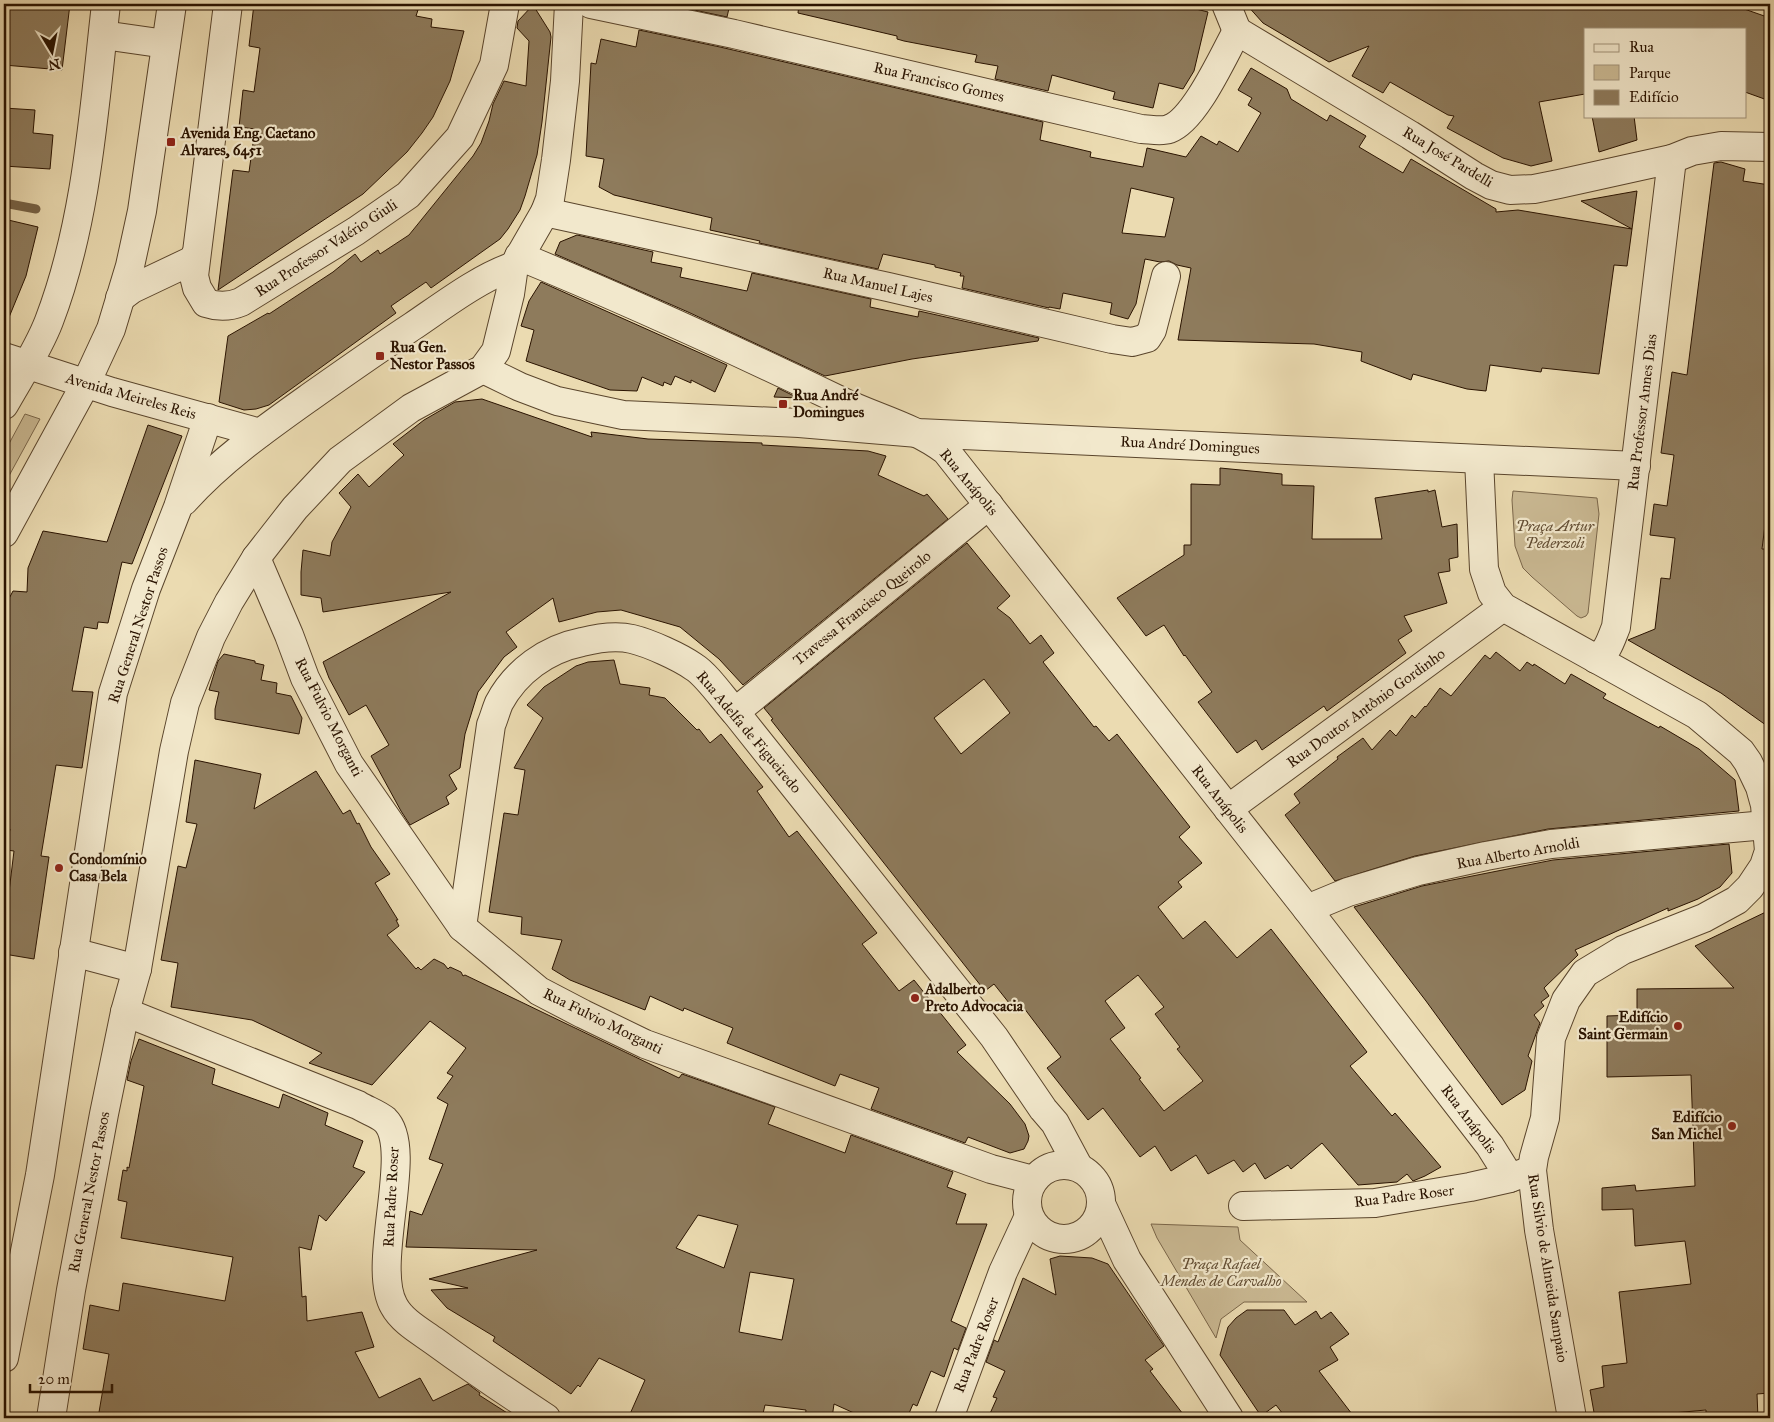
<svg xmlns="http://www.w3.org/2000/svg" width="1774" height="1422" viewBox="0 0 1774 1422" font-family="'IM FELL Great Primer',serif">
  <rect width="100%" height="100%" fill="#ebdbb1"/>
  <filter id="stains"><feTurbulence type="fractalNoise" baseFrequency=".004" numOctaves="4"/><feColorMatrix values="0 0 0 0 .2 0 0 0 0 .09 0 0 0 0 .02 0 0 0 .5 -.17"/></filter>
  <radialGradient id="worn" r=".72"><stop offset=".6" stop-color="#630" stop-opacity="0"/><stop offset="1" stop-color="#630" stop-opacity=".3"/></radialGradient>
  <g fill="#cab993" stroke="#7a664a">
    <path d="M25,414l15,5 -36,66v-32z"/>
    <path d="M1513,491l84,7 2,16 -11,99 -2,3 -5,2 -4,-2 -45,-39 -9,-9 -8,-22 -3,-46z"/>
    <path d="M1151,1224l87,3 2,13 67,62h-63l-23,17 -5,19 -59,-100z"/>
  </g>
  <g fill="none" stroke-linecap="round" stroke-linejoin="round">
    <path stroke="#766246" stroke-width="9" d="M4,203l32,6"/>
  </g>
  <g fill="#8e7b5c" stroke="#2a1300" fill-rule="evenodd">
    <path d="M4,4h66l-8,66 -58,-5z"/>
    <path d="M254,4h144l-1,3 21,3 -2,6 16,3 -1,8 33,4 -14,50 -17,36 -11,16 -15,19 -44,42 -145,96 15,-120 16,2 6,-43 -16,-2 4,-37 11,2 6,-44 -11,-2z"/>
    <path d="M666,4h64l-3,13z"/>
    <path d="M799,4h394l-1,4 16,4 -14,59 -11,18 -24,-6 -6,25 -40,-9 2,-7 -63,-17 -4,16 -53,-12 3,-13 -23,-4 2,-7 -73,-14 -7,-2v-3l-99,-23z"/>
    <path d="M1246,4h484l40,14v83l-25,-9v-63h-160v65l-46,8 13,59 -21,5 -28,-8 -56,-30 7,-12 -6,-1 -58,-33 -7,11 -31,-17 17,-30 -40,16 -66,-39z"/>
    <path d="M533,5l17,27 1,5 -9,85 -5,33 -12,41 -5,14 -12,19 -8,10 -69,49 -5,-6 -35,24 5,7 -127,92 -13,4 -12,1 -25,-8 9,-66 40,-23 1,1 64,-42 22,-18 6,8 17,-12 2,4 29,-19 64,-79 8,-13 8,-22 4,-17 11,-23 22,5 3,-45 -12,-13 1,-7z"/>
    <path d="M639,30l81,17 323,75 -3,18 51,12 -1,5 53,10 4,-19 39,9 15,-21 16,9 2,-4 19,11 23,-39 -13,-8 4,-7 -14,-8 13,-22 36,21 4,10 36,22 3,-6 36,21 -7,11 44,26 8,-14 85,50v3l22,-2 114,19 -5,37 -13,-1 -15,109 -57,-6 -1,4 -51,-7 -4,26 -19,-2 -54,-15 -2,6 -50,-19 1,-9 -48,-8 -136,-4 13,-72 -14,-3 -8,-4 -9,1 -15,-3 -9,45 -8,15 -18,-5 2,-11 -49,-10 -3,16 -11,-2v1l-87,-20 2,-12h-4l1,-3 -26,-6v-2l-52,-11 -5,15 -119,-26 1,-2 -50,-11 2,-12 -98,-23 -15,-8 5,-28 -18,-3 5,-93 5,1 5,-25 35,8zM1131,188l43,10 -9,39 -43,-4z"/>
    <path d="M4,108l31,2 -2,23 20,2 -3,34 -46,-3z"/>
    <path d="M1592,116h42l3,24 -38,12z"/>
    <path d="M1721,162l24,7 -2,12 27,4v316h-2l-6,48h8v179l-49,-35 -93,-53 27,-11 6,-51 9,1 5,-41 -25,-3 4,-31 13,2 7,-51 -13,-2 11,-81 15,3 27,-212z"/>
    <path d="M1637,191l-5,38 -51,-28 39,-7z"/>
    <path d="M4,219l34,8 -12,49 -21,51z"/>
    <path d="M577,235l76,17 -2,10 31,6 -2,9 67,14 5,-18 119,26 -1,8 48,10 1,-6 120,27 -1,3 -126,18 -87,17 -137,-64 -133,-58 5,-12z"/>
    <path d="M541,282l186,83 -12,27 -24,-12v3l-16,-7 -4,9 -7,-3 -1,4 -21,-9 -5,14 -27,-1 -84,-29 8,-31 -13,-4 8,-25z"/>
    <path d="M778,388l16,8 5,2 -25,-1z"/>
    <path d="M482,399l110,38 -1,-5 57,7 114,4v2l106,6 18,5 -8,19 46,21 3,-2 21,25 -205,166 -24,-26 -39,-32 -59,-17 -24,2 -38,10 -6,-24 -47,34 11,15 -13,10 -26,35 -13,42 -5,34 -11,7 8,14 -11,8 3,7 -39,21 -9,-14 -30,-55 18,-11 -23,-40 -17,10 -20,-37 -6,-16 128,-70 -128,20 -2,-14 -20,-3v-23l2,-22 27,6 2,-14 19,-35 -12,-14 19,-19 11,13 35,-32 -11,-11 31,-24 31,-18z"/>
    <path d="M148,425l34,11 -50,128 -10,-2 -14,61 -10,-1 -1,7 -13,-2 -12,64 21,1 -11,76 -26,-3 -15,91 8,1 -15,102 -30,-5v-55l4,1 6,-49 -8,-1 4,-21 -6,-1v-220l9,-17 14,1 1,-24 15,-37 64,11z"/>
    <path d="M1220,468l62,6v11l32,1 -2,53h70l-7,-41 53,-8v2l7,-2 7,37 15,-3 1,33 -9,2 1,12 -12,2 9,30 -43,13 8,15 -14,9 8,13 -79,58 -3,-5 -62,44 -6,-10 -19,13 -39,-51 14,-10 -27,-37 -1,1 -20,-31 -18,11 -29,-38 67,-43v-10h7v-61l29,1z"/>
    <path d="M967,543l43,53 -13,12 13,10 20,26 11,-9 13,18 -11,9 51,65 2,-1 13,15 8,-7 73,93 -11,10 23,26 -24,19 4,5 -24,20 25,32 22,-18 32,37 34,-29 96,123 -17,14 42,50 3,-3 46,54 -16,9 -12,5 -6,-7 -10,8 -39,3 -36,-42 -31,26 -3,-4 -23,14 -10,-16 -12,9 -9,-12 -26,14 -12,-19 -25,16 -16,-25 -15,11 -37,-49 -15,12 -41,-52 14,-11 -37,-49 -7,5 -23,-29 -9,7 -214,-271 2,-1 -9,-11zM984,679l26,34 -49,41 -27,-36zM1138,975l26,32 -9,7 25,33 -3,2 26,32 -39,30 -25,-32 2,-1 -31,-39 15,-11 -20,-27z"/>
    <path d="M1496,652l24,19 7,-9 6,4 1,-2 31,20 6,-10 35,20 -3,4 56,30 1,-2 39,23 36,31 4,31 -191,18 -133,27 -80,25 -50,-66 15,-12 -6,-9 44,-35 -1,-2 26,-19 9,12 18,-20 6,6 16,-21 3,3 10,-12 1,1 14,-19 11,8 34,-41 5,4z"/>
    <path d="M224,654l31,7v2l9,2 -3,15 16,3 -1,10 15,3 11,22 -3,16 -84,-15v-10l4,-17 -10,-2 9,-29z"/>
    <path d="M614,660l6,24 30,4 -1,7 16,3 32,32 2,-1 11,14 11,-9 42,53 -6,4 32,46 8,-6 80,102 -15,11 37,47 15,-11 52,65 -9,7 53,52 15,20 4,12 -1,5 -4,8 -14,4 -42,-16 -3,6 -94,-34 8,-21 -39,-14 -5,12 -108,-43 6,-15 -25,-10 -24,-10 -1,3 -33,-15 -5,14 -75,-30 -18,-11 10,-29 -41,-6 1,-17 -33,-5 15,-99 14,2 7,-45 -11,-2 29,-50 -16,-13 17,-18 32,-21 12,-4z"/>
    <path d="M195,760l66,14 -7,35 62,-38 27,43 7,-4 7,14 2,-1 12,24 19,27 -15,9 23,37h-2l3,6 -12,9 29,34 2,-2 3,3 13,-11 10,5 4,5 2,-2 11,5 2,4 2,-1 214,103 3,-4 93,33 -7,17 77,29 6,-18 102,37 -6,15 19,7 -10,30h31l-36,97 15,7 -8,22 -4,-2 -10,29 -13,-6 -14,35 -4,-2 -6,14h-42l-31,-14 -2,14h-27l1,-8 -41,-5 -3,13h-118l-14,-4 15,-34 -46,-22 -19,29 -2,-2 -7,9 -78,-53 2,-4 -48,-29 -16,-18 37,-2 -39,-9 108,-29 -131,-3 4,-36 12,4 21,-51 -14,-5 19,-55 -11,-6 16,-22 -6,-3 19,-25 -36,-27 -58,64 -63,-22 13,-10 -70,-33 -81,-13 7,-44 -17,-3 17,-94 8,2 11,-44 -11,-2zM698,1215l40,10 -14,43 -48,-20zM750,1272l44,7 -12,61 -43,-8z"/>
    <path d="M1729,844l3,29 -12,14 -22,12 -30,12v-3l-93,42 3,5 -34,33 5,8 -8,6 3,4 -10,9 6,8 -12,33 4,5 -7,29 -23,15 -76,-104 -72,-94 68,-21 131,-26z"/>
    <path d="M1770,910v400l-5,1 5,48v34l-13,1 1,24h-52v-8l-67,6v2h-44l-5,-28 14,-3 -2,-21 25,-3 -8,-71 72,-8 -6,-43 -50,5 -2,-37 -31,1v-22l33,-3 1,6 59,-5 -4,-111 -84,2v-61l30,-1v-26l97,-1 -39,-42z"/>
    <path d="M139,1039l76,30 -3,15 67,24 4,-14 45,19 -3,12 38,16 -10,26 12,5 -39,49 -7,-6 -8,35 -12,-3 3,50 4,-1 1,25 55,-9 12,35 -19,5 24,46 41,-20 13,23 35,-17 12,9 -1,2 36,23h-417l11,-64 -26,-5 7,-44 29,6 4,-28 102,18 8,-44 -112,-19 6,-36 -9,-2 5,-30 4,1v-4l2,1 15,-82 -17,-6 4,-19z"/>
    <path d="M1060,1256l32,2 16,6 56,82 -19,14 8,9 -3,2 36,47h-198l9,-20 -4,-1 12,-26 -19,-9 8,-22 4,2 25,-64 33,17 -6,-36z"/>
    <path d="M1247,1310h37l11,15 21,-14 5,8 10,-7 18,22 -19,13 8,13 -19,11 36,47h-69l-10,-13 -15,11 -41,-61 8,-28 8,-9z"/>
  </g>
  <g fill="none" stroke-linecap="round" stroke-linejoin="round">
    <g stroke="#5a452c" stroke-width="30">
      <g id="minor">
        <path d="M228,4l-34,272 3,12 9,15c12,4 23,4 35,-1l115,-71 52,-36 52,-58 34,-72 11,-61"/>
        <path d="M591,4l143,30 407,95c8,0 20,3 28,0 26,-9 54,-73 68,-98"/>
        <path d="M1226,4l11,27"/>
        <path d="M1237,31l173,104 64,41 17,9 19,5 24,-1 25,-5 113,-25 20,-8 29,-5 49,1"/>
        <path d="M103,35l63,9"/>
        <path d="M545,212l343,75 224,52 20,3 15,-4 5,-8 14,-54"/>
        <path d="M519,256c109,45 216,94 322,145 35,17 74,26 105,50l361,458 183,237 20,32"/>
        <path d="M120,298l12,-9 59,-28 5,-6"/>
        <path d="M4,357l108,35 148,41"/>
        <path d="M483,369l37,18 37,14 66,14 176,8 119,10 718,33"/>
        <path d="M4,405c15,-27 34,-55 45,-84 38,-99 45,-212 57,-317"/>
        <path d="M1479,459l5,110 8,24 11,14 194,108 44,37 7,10 12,25 5,18 4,46 -5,15 -14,21 -13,13 -33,18 -81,32 -38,23 -19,27 -15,38 -6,80 -11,39 -2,13 7,60 33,188"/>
        <path d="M184,501c37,-41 81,-72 126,-104 34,-24 68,-48 103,-71 31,-21 66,-48 101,-60"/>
        <path d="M4,533l82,-150 25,-54 19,-63 12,-55 30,-207"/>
        <path d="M256,558l33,77 16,43 44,86 113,163 77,64 44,23 62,30 346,125 42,11"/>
        <path d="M1596,659c12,-7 15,-20 20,-32l56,-468"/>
        <path d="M735,712l254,-207"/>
        <path d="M1228,809l275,-202"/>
        <path d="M1307,909l41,-17 70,-21 68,-15 65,-12 215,-19"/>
        <path d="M462,927l29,-202c3,-7 5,-15 8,-22 17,-32 48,-54 83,-61 16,-4 33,-7 50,-3 17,4 48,18 62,28 13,8 30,33 41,45l259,325 49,72 12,14 23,43"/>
        <path d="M73,952l64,17"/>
        <path d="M125,1012l233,93c8,5 20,9 27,15 30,29 -15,145 9,186 8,15 26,25 40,35 37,27 74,52 112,77"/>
        <circle cx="1064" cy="1202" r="37"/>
        <path d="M1102,1206l25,54 102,158"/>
        <path d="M1243,1206l132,-3 95,-16 40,-9 16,-6"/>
        <path d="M4,1358l36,-183 73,-482 33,-104 32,-82 30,-89"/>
        <path d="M51,1418l20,-128 33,-176 21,-102 12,-43 37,-218 11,-48 26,-66 18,-35 27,-44 39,-50 45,-48 71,-52 72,-39 13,-18 14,-57 4,-28 31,-54 5,-13 6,-39 9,-79 4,-77"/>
        <path d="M949,1418l54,-146 26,-56"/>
      </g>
    </g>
    <use href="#minor" stroke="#f2e8cc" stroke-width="28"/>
  </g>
  <g fill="#8f2418" stroke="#f2e8cc" stroke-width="2">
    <rect x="166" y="137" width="10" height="10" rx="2.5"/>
    <rect x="375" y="351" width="10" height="10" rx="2.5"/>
    <rect x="778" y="399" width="10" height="10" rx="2.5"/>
    <circle cx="59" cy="868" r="5"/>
    <circle cx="915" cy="998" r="5"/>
    <circle cx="1678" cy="1026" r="5"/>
    <circle cx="1732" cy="1126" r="5"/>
  </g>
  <g text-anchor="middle" stroke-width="4.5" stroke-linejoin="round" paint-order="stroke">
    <g font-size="15" fill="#2a1300" stroke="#f2e8cc">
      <text transform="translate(939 82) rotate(13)" y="5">Rua Francisco Gomes</text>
      <text transform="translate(1448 157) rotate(31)" y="5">Rua José Pardelli</text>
      <text transform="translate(326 248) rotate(-33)" y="5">Rua Professor Valério Giuli</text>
      <text transform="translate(878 285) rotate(13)" y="5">Rua Manuel Lajes</text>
      <text transform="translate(131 396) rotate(16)" y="5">Avenida Meireles Reis</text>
      <text transform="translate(1642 412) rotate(-83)" y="5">Rua Professor Annes Dias</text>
      <text transform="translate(1190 445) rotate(3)" y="5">Rua André Domingues</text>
      <text transform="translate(969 482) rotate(50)" y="5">Rua Anápolis</text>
      <text transform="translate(862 608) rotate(-39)" y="5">Travessa Francisco Queirolo</text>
      <text transform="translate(138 625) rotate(-72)" y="5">Rua General Nestor Passos</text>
      <text transform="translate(1366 708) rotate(-36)" y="5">Rua Doutor Antônio Gordinho</text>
      <text transform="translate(329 717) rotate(63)" y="5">Rua Fulvio Morganti</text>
      <text transform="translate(749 732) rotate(50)" y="5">Rua Adelfa de Figueiredo</text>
      <text transform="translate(1220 799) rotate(52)" y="5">Rua Anápolis</text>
      <text transform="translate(1518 853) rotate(-10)" y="5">Rua Alberto Arnoldi</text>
      <text transform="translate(603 1021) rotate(26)" y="5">Rua Fulvio Morganti</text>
      <text transform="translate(1469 1119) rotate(53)" y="5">Rua Anápolis</text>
      <text transform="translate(89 1192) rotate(-79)" y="5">Rua General Nestor Passos</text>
      <text transform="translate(1404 1196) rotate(-7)" y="5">Rua Padre Roser</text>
      <text transform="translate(391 1197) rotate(-87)" y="5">Rua Padre Roser</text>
      <text transform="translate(1548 1268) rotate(81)" y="5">Rua Silvio de Almeida Sampaio</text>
      <text transform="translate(976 1345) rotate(-69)" y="5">Rua Padre Roser</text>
    </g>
    <g font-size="15" font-weight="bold" fill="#2a1300" stroke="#f2e8cc" text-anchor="start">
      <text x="181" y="138">Avenida Eng. Caetano<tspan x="181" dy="17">Alvares, 6451</tspan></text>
      <text x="390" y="352">Rua Gen.<tspan x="390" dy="17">Nestor Passos</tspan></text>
      <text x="793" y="400">Rua André<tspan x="793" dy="17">Domingues</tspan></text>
      <text x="69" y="864">Condomínio<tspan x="69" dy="17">Casa Bela</tspan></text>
      <text x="925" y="994">Adalberto<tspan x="925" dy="17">Preto Advocacia</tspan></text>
      <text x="1668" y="1022" text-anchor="end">Edifício<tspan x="1668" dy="17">Saint Germain</tspan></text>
      <text x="1722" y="1122" text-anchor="end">Edifício<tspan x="1722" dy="17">San Michel</tspan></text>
    </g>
    <g font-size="15" font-style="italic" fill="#624d33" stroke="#f2e8cc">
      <text x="1555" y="531">Praça Artur<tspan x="1555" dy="17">Pederzoli</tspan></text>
      <text x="1221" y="1269">Praça Rafael<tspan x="1221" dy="17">Mendes de Carvalho</tspan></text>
    </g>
  </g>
  <rect width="1774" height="1422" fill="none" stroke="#ebdbb1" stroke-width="20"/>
  <rect x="5" y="5" width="1764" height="1412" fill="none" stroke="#2a1300" stroke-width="2.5"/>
  <rect x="10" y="10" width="1754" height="1402" fill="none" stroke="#2a1300"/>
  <rect x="1584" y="28" width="162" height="90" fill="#f2e8cc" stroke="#a2937a"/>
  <rect x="1594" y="44" width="25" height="8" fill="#f2e8cc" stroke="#a2937a"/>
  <text x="1629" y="52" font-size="15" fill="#2a1300">Rua</text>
  <rect x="1594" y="65" width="25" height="15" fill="#cab993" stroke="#a2937a"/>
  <text x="1629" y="78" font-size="15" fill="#2a1300">Parque</text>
  <rect x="1594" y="90" width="25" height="15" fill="#8e7b5c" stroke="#a2937a"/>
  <text x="1629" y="102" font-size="15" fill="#2a1300">Edifício</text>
  <g transform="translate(52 52) rotate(170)" stroke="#f2e8cc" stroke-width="4" paint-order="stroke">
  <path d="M0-4L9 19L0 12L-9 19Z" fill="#2a1300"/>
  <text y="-8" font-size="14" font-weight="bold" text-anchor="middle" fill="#2a1300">N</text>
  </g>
  <path d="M30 1384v8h82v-8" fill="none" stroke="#2a1300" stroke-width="2.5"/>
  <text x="38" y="1384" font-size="15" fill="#2a1300" stroke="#f2e8cc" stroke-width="4" paint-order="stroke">20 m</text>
  <rect width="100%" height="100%" filter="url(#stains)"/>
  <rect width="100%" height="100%" fill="url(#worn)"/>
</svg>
